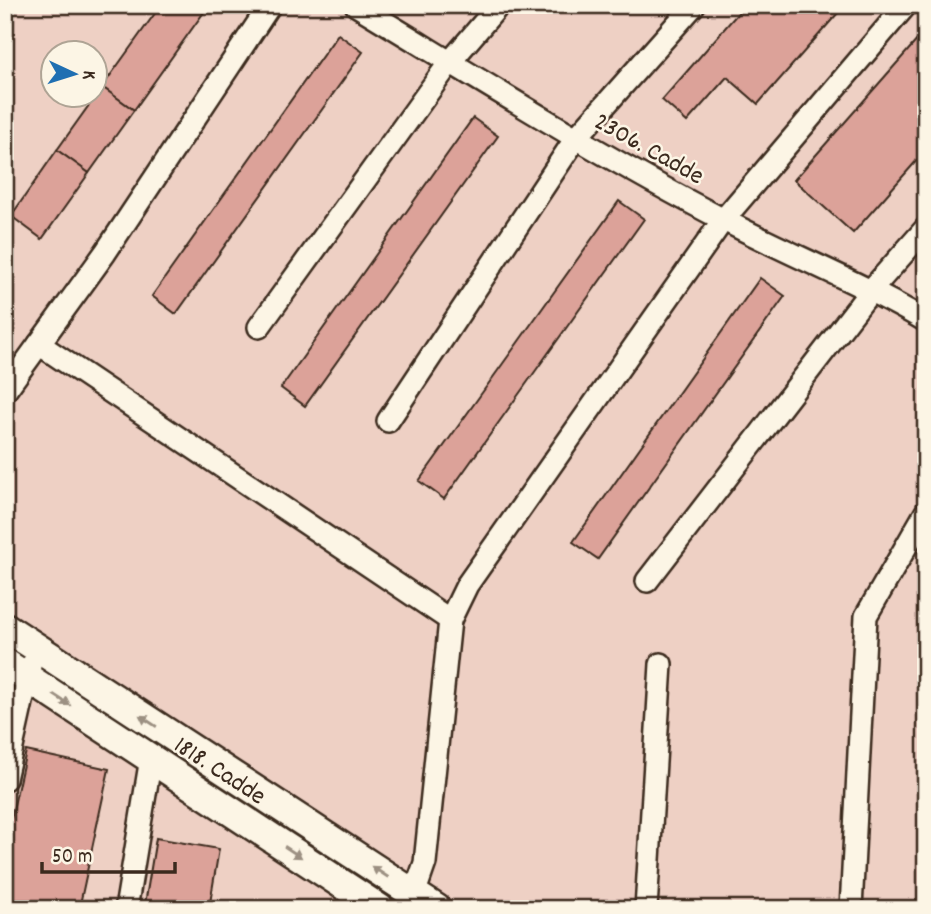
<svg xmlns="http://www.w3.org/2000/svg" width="931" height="914" viewBox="0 0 931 914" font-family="Dekko,sans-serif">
  <rect width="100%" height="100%" fill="#f6e4d6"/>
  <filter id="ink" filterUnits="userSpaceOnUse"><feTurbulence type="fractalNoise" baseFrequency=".0143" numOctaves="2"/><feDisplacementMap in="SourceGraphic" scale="14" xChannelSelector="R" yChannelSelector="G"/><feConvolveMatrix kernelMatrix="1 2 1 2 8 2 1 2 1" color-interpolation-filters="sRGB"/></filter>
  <g filter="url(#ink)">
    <path fill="#eed0c4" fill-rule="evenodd" d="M5,5h921v904h-921zM52,52h42v42h-42z"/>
    <g fill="#dca299" stroke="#3b2a1e" stroke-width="2">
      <path d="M161,5h48l-75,105 -32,-23z"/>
      <path d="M745,5h100l-87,99 -31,-27 -40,45 -25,-22z"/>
      <path d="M926,30v120l-73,83 -59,-53z"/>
      <path d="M338,34l25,18 -187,262 -24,-18z"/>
      <path d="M102,87l32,23 -45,63 -32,-23z"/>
      <path d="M473,118l25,18 -193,270 -24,-18z"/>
      <path d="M57,150l32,23 -47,66 -31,-23z"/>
      <path d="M619,201l25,18 -200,280 -25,-18z"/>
      <path d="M760,278l25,18 -187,263 -25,-17z"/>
      <path d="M26,751l83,18 -30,140h-74v-63z"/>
      <path d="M156,838l63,11 -10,60h-78l1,-7 13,2z"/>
    </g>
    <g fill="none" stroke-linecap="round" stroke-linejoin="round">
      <g stroke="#3b2a1e" stroke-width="26">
        <g id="minor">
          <path d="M356,5c121,73 241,149 366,214 68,36 138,63 204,102"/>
          <path d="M259,327l191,-265 49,-57"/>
          <path d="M39,344l411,276"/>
          <path d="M5,391l100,-138 165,-248"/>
          <path d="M388,421l188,-283 118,-133"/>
          <path d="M647,581l225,-292 54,-61"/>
          <path d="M5,779l25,-113"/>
          <path d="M126,909l25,-151"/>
          <path d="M409,909l16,-46 25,-243 17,-35 256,-365 183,-215"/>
          <path d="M646,909l15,-245"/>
          <path d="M851,909l15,-293 60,-104"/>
        </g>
      </g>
      <g stroke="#3b2a1e" stroke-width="33">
        <g id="secondary">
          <path d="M5,627l432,282"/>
          <path d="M5,663l375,246"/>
        </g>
      </g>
      <use href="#minor" stroke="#fcf5e5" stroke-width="21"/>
      <use href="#secondary" stroke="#fcf5e5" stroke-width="28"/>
    </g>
    <defs><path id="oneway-solid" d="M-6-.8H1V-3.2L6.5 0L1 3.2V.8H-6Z" transform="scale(1.75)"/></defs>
    <g fill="#9c9082">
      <use href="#oneway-solid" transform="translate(62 700) rotate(33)"/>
      <use href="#oneway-solid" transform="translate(148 721) rotate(-147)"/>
      <use href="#oneway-solid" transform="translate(293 852) rotate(33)"/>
      <use href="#oneway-solid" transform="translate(380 872) rotate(-147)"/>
    </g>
  </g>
  <g text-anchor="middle" stroke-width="5" stroke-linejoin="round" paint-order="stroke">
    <g font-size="26" fill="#3b2a1e" stroke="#fcf5e5">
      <text transform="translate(650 147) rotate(29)" y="9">2306. Cadde</text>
      <text transform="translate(221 769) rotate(33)" y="9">1818. Cadde</text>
    </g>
  </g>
  <rect width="931" height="914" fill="none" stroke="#fcf5e5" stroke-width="28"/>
  <rect x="14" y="14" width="903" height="886" fill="none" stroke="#3b2a1e" stroke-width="2.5" filter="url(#ink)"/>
  <g transform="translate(74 74) rotate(94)"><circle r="33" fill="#fcf5e5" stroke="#afa495" stroke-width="2"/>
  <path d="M0-5L12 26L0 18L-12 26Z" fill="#1f6fb2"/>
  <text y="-10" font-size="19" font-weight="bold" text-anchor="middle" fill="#3b2a1e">K</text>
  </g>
  <path d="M42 862v10h133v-10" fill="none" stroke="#3b2a1e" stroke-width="3.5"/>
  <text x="52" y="862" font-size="21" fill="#3b2a1e" stroke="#fcf5e5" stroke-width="5" paint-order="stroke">50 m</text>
</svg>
